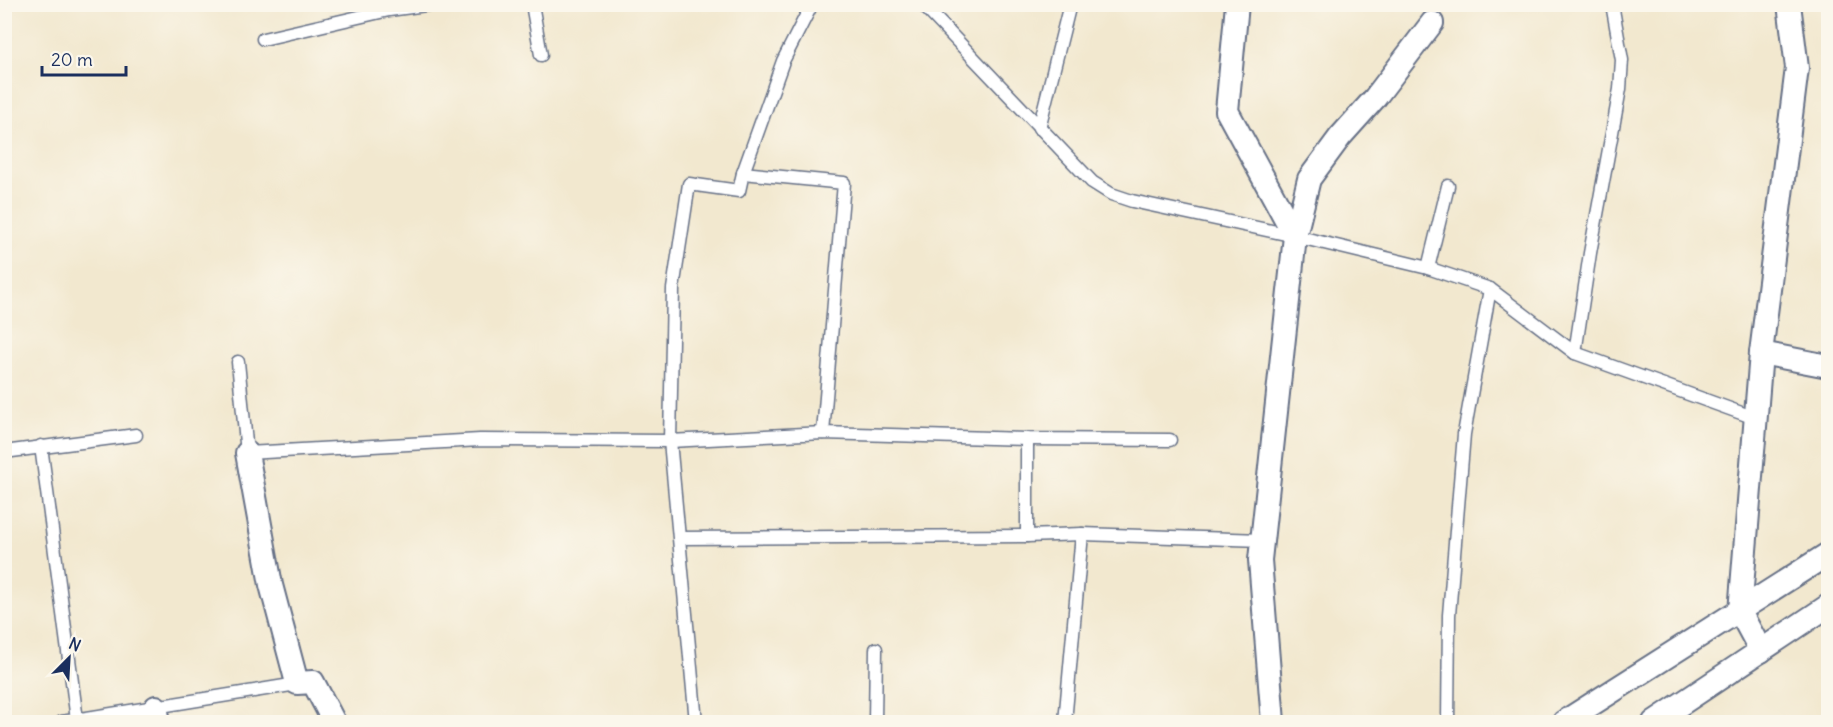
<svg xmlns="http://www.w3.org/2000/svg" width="1833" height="727" viewBox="0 0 1833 727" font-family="Delius,sans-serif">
  <rect width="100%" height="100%" fill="#fbf7ec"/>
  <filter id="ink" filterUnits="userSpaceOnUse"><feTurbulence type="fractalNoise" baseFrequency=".0167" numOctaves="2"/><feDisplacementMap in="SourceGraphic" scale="12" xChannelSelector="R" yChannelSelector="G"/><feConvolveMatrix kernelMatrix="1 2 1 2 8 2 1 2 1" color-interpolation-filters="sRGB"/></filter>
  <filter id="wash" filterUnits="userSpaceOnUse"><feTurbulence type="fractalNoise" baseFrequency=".008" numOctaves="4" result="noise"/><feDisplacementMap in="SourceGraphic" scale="24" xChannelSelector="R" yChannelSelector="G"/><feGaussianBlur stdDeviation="1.35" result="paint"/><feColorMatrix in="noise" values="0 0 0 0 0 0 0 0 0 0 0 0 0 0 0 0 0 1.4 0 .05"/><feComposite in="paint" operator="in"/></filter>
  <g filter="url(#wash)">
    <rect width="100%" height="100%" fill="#f2e8cf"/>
  </g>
  <g filter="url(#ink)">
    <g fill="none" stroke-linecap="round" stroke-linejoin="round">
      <g stroke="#667086" stroke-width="15">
        <g id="lane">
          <path d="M532,4l9,51"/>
          <path d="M922,4l170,178 19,12 21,7 163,35 133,32 62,21 85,64 180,65"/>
          <path d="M263,39l126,-29 44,-6"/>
          <path d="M1039,128l31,-124"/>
          <path d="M743,173l101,10 -21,250"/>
          <path d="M1428,268l20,-82"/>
          <path d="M1575,353l15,-100 30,-164 2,-29 -10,-56"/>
          <path d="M238,362l9,91 233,-13 190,1 153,-8 204,6 143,1"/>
          <path d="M41,446l36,274"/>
          <path d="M4,452l132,-17"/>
          <path d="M1027,536v-97"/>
          <path d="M680,538l347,-2 55,-2 180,6"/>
          <path d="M62,722l241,-39"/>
          <path d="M696,722l-26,-281 3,-152 16,-105 50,7 4,-18 40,-112 29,-57"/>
          <path d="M875,722l1,-73"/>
          <path d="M1065,722l17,-188"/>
          <path d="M1448,722l1,-107 15,-181 26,-145"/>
        </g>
      </g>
      <g stroke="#667086" stroke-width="26">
        <g id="street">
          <path d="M1237,4l-10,107 68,125 -35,324 13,162"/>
          <path d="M1295,236l14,-57 31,-42 35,-39 57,-75"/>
          <path d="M1761,353l67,13"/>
          <path d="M247,453l24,132 26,98 16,-1 21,40"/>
          <path d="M1761,651l-21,-39 21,-259 36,-285 -8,-64"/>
          <path d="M156,707l3,15"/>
          <path d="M1564,722l264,-168"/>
          <path d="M1654,722l174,-116"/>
        </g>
      </g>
      <use href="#lane" stroke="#fff" stroke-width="12"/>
      <use href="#street" stroke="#fff" stroke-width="22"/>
    </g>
  </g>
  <rect width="1833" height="727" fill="none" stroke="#fbf7ec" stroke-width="24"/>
  <g transform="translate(69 658) rotate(24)" stroke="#fbf7ec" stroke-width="4.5" paint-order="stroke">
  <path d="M0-4.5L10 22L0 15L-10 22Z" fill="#1b2f5e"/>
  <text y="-9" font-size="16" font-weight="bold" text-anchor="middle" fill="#1b2f5e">N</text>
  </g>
  <path d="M42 66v9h84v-9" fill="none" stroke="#1b2f5e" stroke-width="3"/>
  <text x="51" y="66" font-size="18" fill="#1b2f5e" stroke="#fbf7ec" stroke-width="4.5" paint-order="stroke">20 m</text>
</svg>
